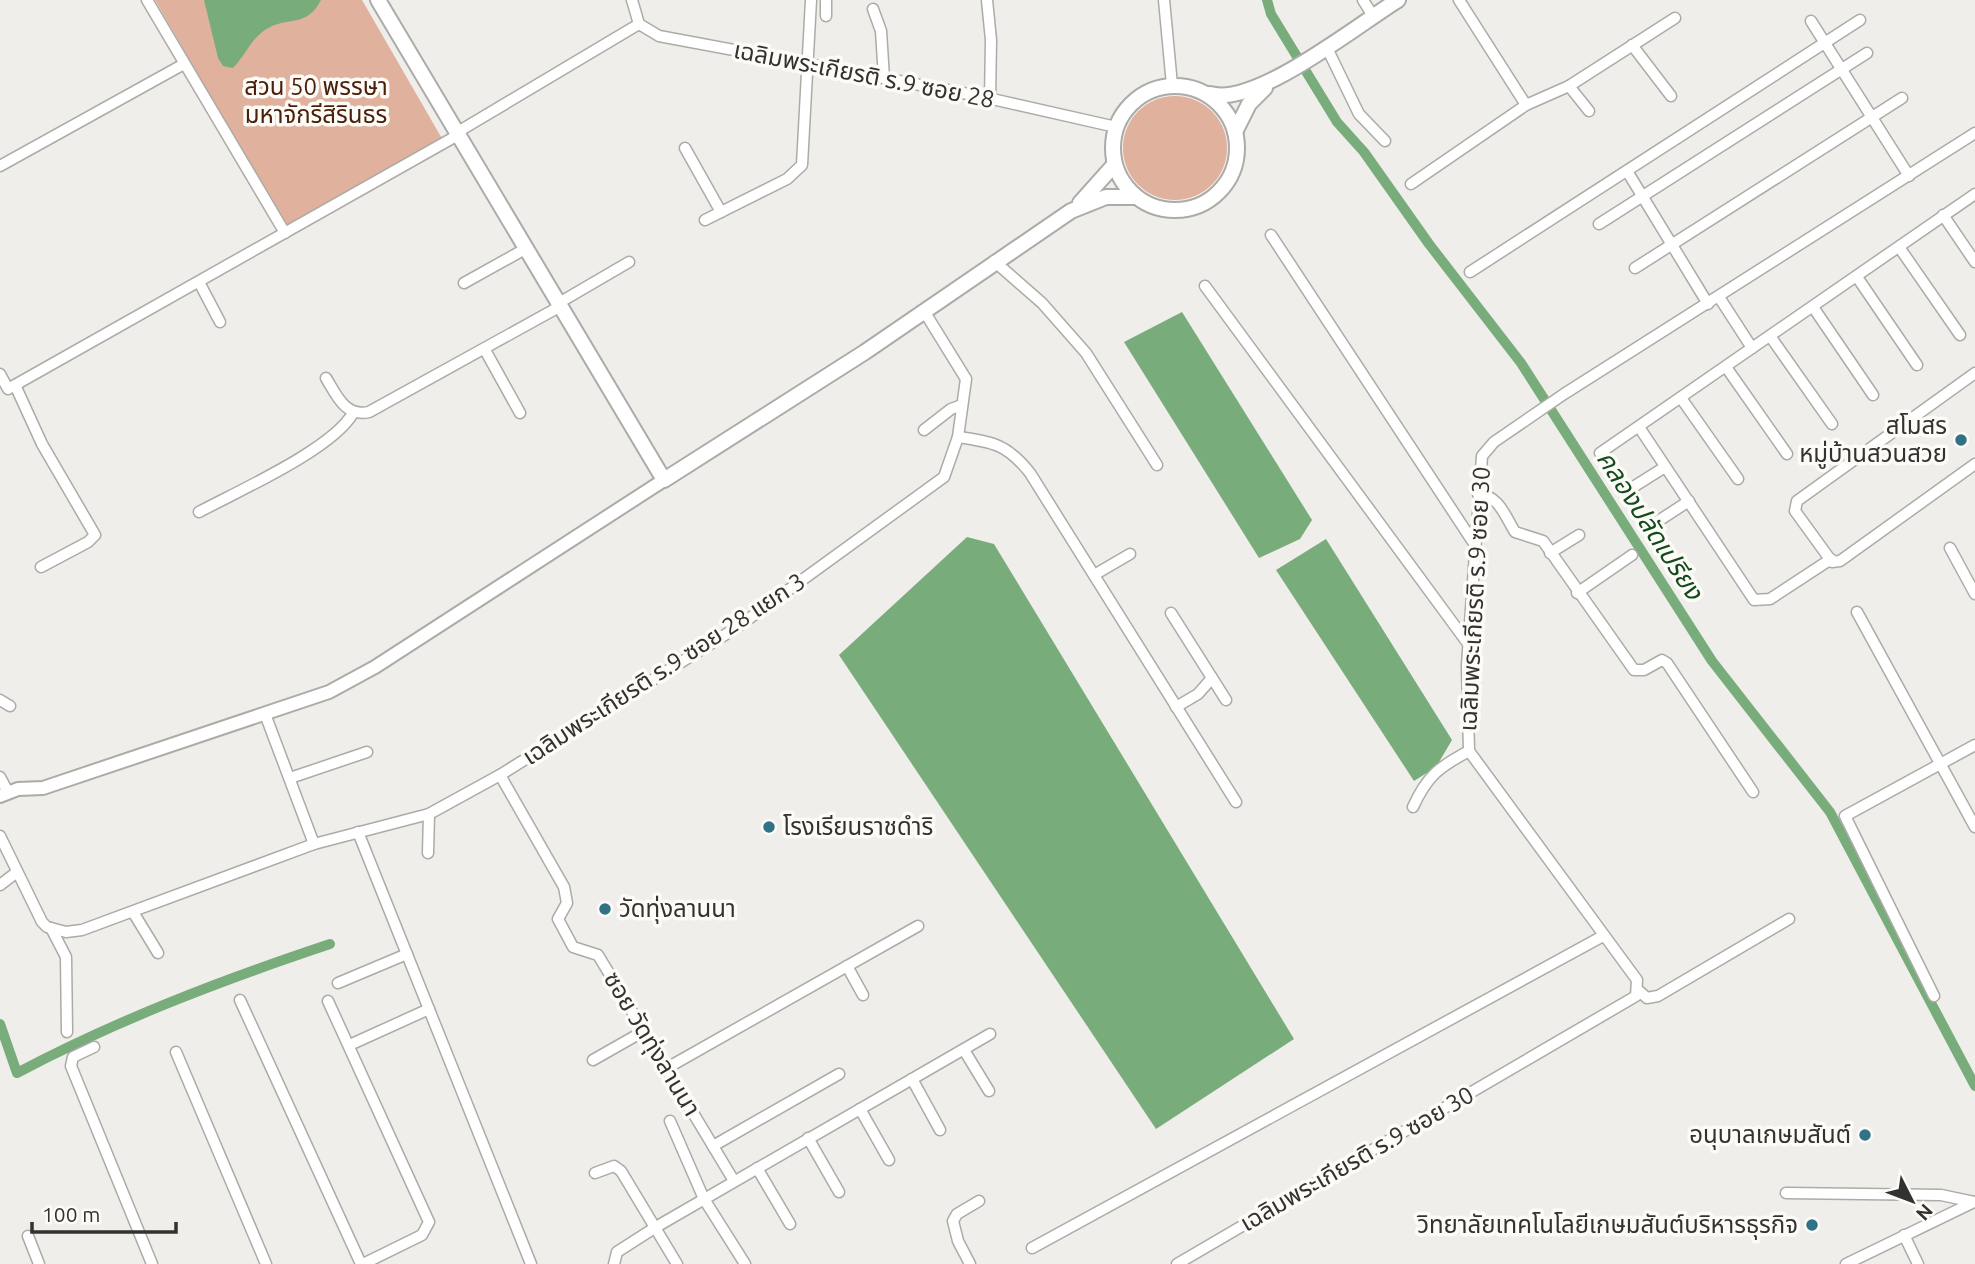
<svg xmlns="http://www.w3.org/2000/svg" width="1975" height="1264" viewBox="0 0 1975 1264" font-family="Ubuntu,'Noto Sans Thai',sans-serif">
  <rect width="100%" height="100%" fill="#efeeea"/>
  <g fill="#e0b19d">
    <path d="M155,0h207l82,142 -157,88z"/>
    <circle cx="1175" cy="148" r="52"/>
  </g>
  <g fill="#79ac7b">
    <path d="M204,0h117c-15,29 -33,15 -56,30 -14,9 -20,26 -32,38l-10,-2 -5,-8z"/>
    <path d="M1182,312l130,208 -12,19 -41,19 -135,-216z"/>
    <path d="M967,537l27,7 300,495 -138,90 -317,-474z"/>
    <path d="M1326,539l126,201 -16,27 -22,14 -138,-211z"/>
  </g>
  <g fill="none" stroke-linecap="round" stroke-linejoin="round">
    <g stroke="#79ac7b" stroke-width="10">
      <path d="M1267,0l4,14 66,108 27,30 65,92 92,119 191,298 118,151 145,274"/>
      <path d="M0,1024l17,49c100,-53 205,-93 313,-129"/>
    </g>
    <g stroke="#acaba7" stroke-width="13">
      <g id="minor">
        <path d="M147,0l138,233"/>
        <path d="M632,0l7,24 20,12 320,60 137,31"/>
        <path d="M987,0l4,40 -1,59"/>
        <path d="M1164,0l8,85"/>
        <path d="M1363,0l10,16"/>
        <path d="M1459,0l67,105"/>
        <path d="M873,9l8,22 3,47"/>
        <path d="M826,16v-16"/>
        <path d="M1811,21l98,155"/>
        <path d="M1632,45l39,51"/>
        <path d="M1326,46l33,68 26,27"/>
        <path d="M1569,86l20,25"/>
        <path d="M456,133l183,-109"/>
        <path d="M685,148l36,64"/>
        <path d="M0,166l184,-102"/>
        <path d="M1627,171l81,133"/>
        <path d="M1411,184l115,-79 43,-19 106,-68"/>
        <path d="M1943,215l32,47"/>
        <path d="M705,220l82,-41 15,-14 9,-165"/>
        <path d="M1599,224l268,-171"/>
        <path d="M1271,235l204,310"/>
        <path d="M1899,247l61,88"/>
        <path d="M994,261l48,42 44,50 71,112"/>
        <path d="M1635,268l267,-170"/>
        <path d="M1470,272l390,-252"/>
        <path d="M1857,277l60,88"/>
        <path d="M199,282l21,40"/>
        <path d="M464,283l61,-34"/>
        <path d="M1205,286l264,359"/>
        <path d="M1719,297l33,51"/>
        <path d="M557,304l72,-42"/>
        <path d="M1813,307l60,88"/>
        <path d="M1770,336l62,88"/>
        <path d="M485,350l35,63"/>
        <path d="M1726,367l61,87"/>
        <path d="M1975,373l-178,128 -2,10 37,51 8,-1 135,-97"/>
        <path d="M0,374l8,15 7,-4 443,-250"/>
        <path d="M326,378c11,18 19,39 43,34l190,-105"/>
        <path d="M15,385l27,59 53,91 -7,7 -47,25"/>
        <path d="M1681,398l57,81"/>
        <path d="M1639,427l115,173 16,-1 61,-40"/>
        <path d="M924,430l27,-21 11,-4"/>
        <path d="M958,437c35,5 49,7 72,36l206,329"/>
        <path d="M1600,453l375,-259"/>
        <path d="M1630,489l35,-22"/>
        <path d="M1478,494c21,2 26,20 37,38l28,9 91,129h10l18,-10 5,3 86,129"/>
        <path d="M199,512c39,-21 134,-63 154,-99"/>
        <path d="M1649,527l40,-26"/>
        <path d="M1950,548l25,46"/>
        <path d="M1550,553l29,-18"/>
        <path d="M1094,575l36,-21"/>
        <path d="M1577,593l55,-38"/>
        <path d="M1857,612l118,215"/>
        <path d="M1171,613l55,87"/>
        <path d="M0,700l10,6"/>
        <path d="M1176,707l22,-13 14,-16"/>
        <path d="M265,714l49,130"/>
        <path d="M500,775l64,112 3,16 -9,16 15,28 25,8 136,226"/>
        <path d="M0,777l8,15"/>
        <path d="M290,778l77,-26"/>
        <path d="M1413,807c14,-31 26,-40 56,-56"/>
        <path d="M358,832l173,432"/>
        <path d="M0,836l42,86 5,5 19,5 16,-2 232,-86 115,-30 71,-39 236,-147 208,-151 14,-40 8,-58 -42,-68"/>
        <path d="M428,853l1,-39"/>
        <path d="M0,885l17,-13"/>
        <path d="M133,912l25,41"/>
        <path d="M51,928l15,29 1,75"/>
        <path d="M847,966l16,29"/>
        <path d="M338,983l69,-29"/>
        <path d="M1639,991l8,7 11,-2 131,-77"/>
        <path d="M1934,996l-89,-180 130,-71"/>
        <path d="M240,1000l121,264"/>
        <path d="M328,1001l101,221 -7,13 -59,29"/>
        <path d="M354,1043l75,-34"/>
        <path d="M94,1047l-21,10 -2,9 81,198"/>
        <path d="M964,1050l25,41"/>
        <path d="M176,1052l90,212"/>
        <path d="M593,1060l51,-29"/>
        <path d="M667,1068l251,-142"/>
        <path d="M912,1079l28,51"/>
        <path d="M860,1109l29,51"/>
        <path d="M670,1121l34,78 41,65"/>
        <path d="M808,1138l31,54"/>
        <path d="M713,1146l126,-72"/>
        <path d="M757,1168l33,56"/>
        <path d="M595,1173l19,-7 7,5 56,93"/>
        <path d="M1786,1193l155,2 33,7"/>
        <path d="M1904,1235l14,29"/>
        <path d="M28,1236l11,28"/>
        <path d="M1032,1248l571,-312"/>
        <path d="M614,1264l3,-12 39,-25 334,-193"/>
        <path d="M970,1264l-12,-23 -5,-20 4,-7 22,-13"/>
        <path d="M1177,1264l459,-268 1,-16 -168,-229 -2,-86 15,-209 12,-14 70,-48 411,-261"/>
        <path d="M1846,1264l128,-62"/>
      </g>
    </g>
    <g stroke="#acaba7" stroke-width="16">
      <path id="tertiary" d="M0,796l18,-7 25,-1 286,-96 46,-25 289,-187"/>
    </g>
    <g stroke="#acaba7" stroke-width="18">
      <g id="secondary">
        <path d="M378,0l286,480 201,-128 206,-141 35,-14h30"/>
        <circle cx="1175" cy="148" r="62"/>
        <path d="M1210,94c46,13 147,-69 188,-94"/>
        <path d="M1235,132l14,-28 16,-16"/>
        <path d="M1080,203l34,-38"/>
      </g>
    </g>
    <use href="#minor" stroke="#fff" stroke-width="10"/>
    <use href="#tertiary" stroke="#fff" stroke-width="12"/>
    <use href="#secondary" stroke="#fff" stroke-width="14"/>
  </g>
  <g fill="#317285" stroke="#fcfbf7" stroke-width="2.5">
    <circle cx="1961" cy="440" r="7"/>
    <circle cx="769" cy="827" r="7"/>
    <circle cx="605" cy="909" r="7"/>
    <circle cx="1865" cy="1135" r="7"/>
    <circle cx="1812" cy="1225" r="7"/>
  </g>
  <g text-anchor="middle" stroke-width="7" stroke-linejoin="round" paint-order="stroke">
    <g font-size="24" fill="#323230" stroke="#fcfbf7">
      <text transform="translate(864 75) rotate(11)" y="8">เฉลิมพระเกียรติ ร.9 ซอย 28</text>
      <text transform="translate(1475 599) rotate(-87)" y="8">เฉลิมพระเกียรติ ร.9 ซอย 30</text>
      <text transform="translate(664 669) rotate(-33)" y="8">เฉลิมพระเกียรติ ร.9 ซอย 28 แยก 3</text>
      <text transform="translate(652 1044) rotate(59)" y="8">ซอย วัดทุ่งลานนา</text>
      <text transform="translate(1357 1159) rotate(-30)" y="8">เฉลิมพระเกียรติ ร.9 ซอย 30</text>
    </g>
    <g font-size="24" fill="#4a200b" stroke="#fcfbf7">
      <text x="316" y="95">สวน 50 พรรษา<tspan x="316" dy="28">มหาจักรีสิรินธร</tspan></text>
    </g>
    <g font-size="24" fill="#323230" stroke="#fcfbf7" text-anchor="end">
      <text x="1947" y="434">สโมสร<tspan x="1947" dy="28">หมู่บ้านสวนสวย</tspan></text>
      <text x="783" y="835" text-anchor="start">โรงเรียนราชดำริ</text>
      <text x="619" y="917" text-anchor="start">วัดทุ่งลานนา</text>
      <text x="1851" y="1143">อนุบาลเกษมสันต์</text>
      <text x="1798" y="1233">วิทยาลัยเทคโนโลยีเกษมสันต์บริหารธุรกิจ</text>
    </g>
    <g font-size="26" font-style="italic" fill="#154b1c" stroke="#fcfbf7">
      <text transform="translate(1650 525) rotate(57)" y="9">คลองปลัดเปรียง</text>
    </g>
  </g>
  <g transform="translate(1912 1201) rotate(132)" stroke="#fcfbf7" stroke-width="5" paint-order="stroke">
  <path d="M0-5L12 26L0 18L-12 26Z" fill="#323230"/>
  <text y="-10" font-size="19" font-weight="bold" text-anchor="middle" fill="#323230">N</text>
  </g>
  <path d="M32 1222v10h144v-10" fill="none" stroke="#323230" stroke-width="3.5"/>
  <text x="42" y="1222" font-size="21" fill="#323230" stroke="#fcfbf7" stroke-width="5" paint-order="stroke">100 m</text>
</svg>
